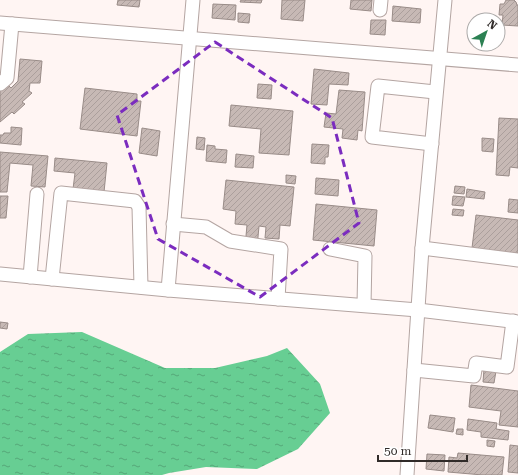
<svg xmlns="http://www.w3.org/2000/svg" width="518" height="475" viewBox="0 0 518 475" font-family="'Roboto Serif',serif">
  <defs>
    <pattern id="water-ripples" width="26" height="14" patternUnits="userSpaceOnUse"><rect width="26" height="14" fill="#67ce93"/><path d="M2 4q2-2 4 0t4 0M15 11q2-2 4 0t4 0" fill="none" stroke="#55a778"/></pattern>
    <pattern id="building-hatch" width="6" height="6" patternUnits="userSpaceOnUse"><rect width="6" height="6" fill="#c7b9b5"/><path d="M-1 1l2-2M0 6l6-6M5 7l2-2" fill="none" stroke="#ab9f9c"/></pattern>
  </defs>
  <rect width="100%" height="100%" fill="#fff5f3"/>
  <path fill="url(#water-ripples)" d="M82,332l83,36h50l52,-12 20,-8 33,36 10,29 -32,36 -41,20 -51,-2 -37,6 -7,2h-162v-123l28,-18z"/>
  <g fill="url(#building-hatch)" stroke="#998c88">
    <path d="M118,0h22l-1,7 -22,-2z"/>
    <path d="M241,0h21l-1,3 -21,-1z"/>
    <path d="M282,0h23l-2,21 -22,-2z"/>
    <path d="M351,0h21l-1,11 -21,-2z"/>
    <path d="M506,0h8l2,2 1,3h1v21l-16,-1 1,-10h-4l1,-11h4z"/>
    <path d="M213,4l23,1 -1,15 -23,-2z"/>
    <path d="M393,6l28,3 -1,14 -28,-2z"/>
    <path d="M238,13l12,1 -1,9 -11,-1z"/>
    <path d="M371,20h15l-1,15 -15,-1z"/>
    <path d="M20,59l22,2 -2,22h-10l-1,8 3,2 -10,9 3,2 -11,10 -2,-2 -12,10v-45l11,11 7,-7z"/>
    <path d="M314,69l35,4 -1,12 -19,-1 -2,21 -16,-1z"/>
    <path d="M258,84l14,1 -1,14 -14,-1z"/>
    <path d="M85,88l52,6v7h4l-4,35 -57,-7z"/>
    <path d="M339,90l26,2 -3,39 -4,-1 -1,10 -15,-2 1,-9 -19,-2 2,-14 10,1z"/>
    <path d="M231,105l62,6 -4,44 -30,-2 2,-24 -32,-3z"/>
    <path d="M499,118l19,1v49l-8,-1 -1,9 -13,-1z"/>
    <path d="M11,127l11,1 -1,17 -21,-2v-8h3l1,-2h7z"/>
    <path d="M142,128l18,3 -3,25 -18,-3z"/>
    <path d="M197,137l8,1 -1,12 -8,-1z"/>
    <path d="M482,138l12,1 -1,13 -11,-1z"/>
    <path d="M312,144l17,1 -1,12h-3v7l-14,-1z"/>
    <path d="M207,145l8,1v3l12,1 -1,13 -20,-2z"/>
    <path d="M0,152l48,4 -3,31 -14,-1 2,-21 -23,-2 -3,29h-7z"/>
    <path d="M236,154l18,2 -1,12 -18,-1z"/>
    <path d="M55,158l52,5 -3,29 -31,-3 2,-16 -21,-2z"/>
    <path d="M286,175l10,1 -1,8 -9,-1z"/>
    <path d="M316,178l23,2 -1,16 -23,-2z"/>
    <path d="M226,180l68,7 -4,39 -10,-1 -1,14 -14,-1 1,-11 -7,-1 -2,22 -12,-1 2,-22 -12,-1 1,-13 -13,-2z"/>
    <path d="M455,186l10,1 -1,7 -10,-1z"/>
    <path d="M467,189l18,3 -1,7 -18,-2z"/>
    <path d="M0,196h8l-2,22h-6z"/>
    <path d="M453,196l12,1 -2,9 -11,-1z"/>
    <path d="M509,199l9,1v13l-10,-1z"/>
    <path d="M316,204l61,6 -3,36 -61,-6z"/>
    <path d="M453,209l11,1 -1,6 -11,-1z"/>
    <path d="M476,215l42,5v33h-2l-1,10 -27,-3 1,-10 -17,-2z"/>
    <path d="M0,322l8,1 -1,6 -7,-1z"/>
    <path d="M484,369l12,2 -2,12 -11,-1z"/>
    <path d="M471,385l47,6v36l-19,-2 2,-14 -32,-4z"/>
    <path d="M430,415l25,3 -2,14 -25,-4z"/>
    <path d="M468,419l29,4 -1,6 13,2 -1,9 -27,-3v-5l-14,-2z"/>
    <path d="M457,429h6v6l-7,-1z"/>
    <path d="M487,440l8,1 -1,6 -7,-1z"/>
    <path d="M510,445l8,1v27l-10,-1z"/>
    <path d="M458,453l46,4 -2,18h-19l-35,-3 1,-15 8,1z"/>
    <path d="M427,454l18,1 -1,16 -18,-2z"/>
  </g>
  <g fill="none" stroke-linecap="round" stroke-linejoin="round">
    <g stroke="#b4a5a2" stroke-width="15">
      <g id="minor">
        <path d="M380,10l1,-10"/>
        <path d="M0,23l518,42"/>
        <path d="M0,84l7,-6 5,-54"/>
        <path d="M432,144l-60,-7 6,-51 57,6"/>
        <path d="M173,224l33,3 24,14 51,8 -3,50"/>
        <path d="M422,248l96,12"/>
        <path d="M330,249l35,7 -1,49"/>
        <path d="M0,274l168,16 250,20 100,12"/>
        <path d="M30,277l7,-83"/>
        <path d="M52,279l9,-86 74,8 4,6 2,80"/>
        <path d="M168,290l25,-290"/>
        <path d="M414,370l60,6 2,-13 31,4 6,-46"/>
        <path d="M407,475l15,-227 23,-248"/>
      </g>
    </g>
    <use href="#minor" stroke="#fff" stroke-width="13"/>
  </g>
  <path fill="none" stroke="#7b2cbf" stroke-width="3" stroke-dasharray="8 5" stroke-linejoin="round" d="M215,42l117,76 27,105 -99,74 -102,-58 -41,-124z"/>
  <g transform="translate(486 32) rotate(40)"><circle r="19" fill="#ffffff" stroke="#acaaa9"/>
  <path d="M0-3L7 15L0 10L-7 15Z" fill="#2c8153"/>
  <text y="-6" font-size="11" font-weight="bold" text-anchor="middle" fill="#302b29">N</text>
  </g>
  <path d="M378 455v6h89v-6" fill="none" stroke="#302b29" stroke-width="2"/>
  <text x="384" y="455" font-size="12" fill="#302b29" stroke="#ffffff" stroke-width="3" paint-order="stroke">50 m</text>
</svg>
